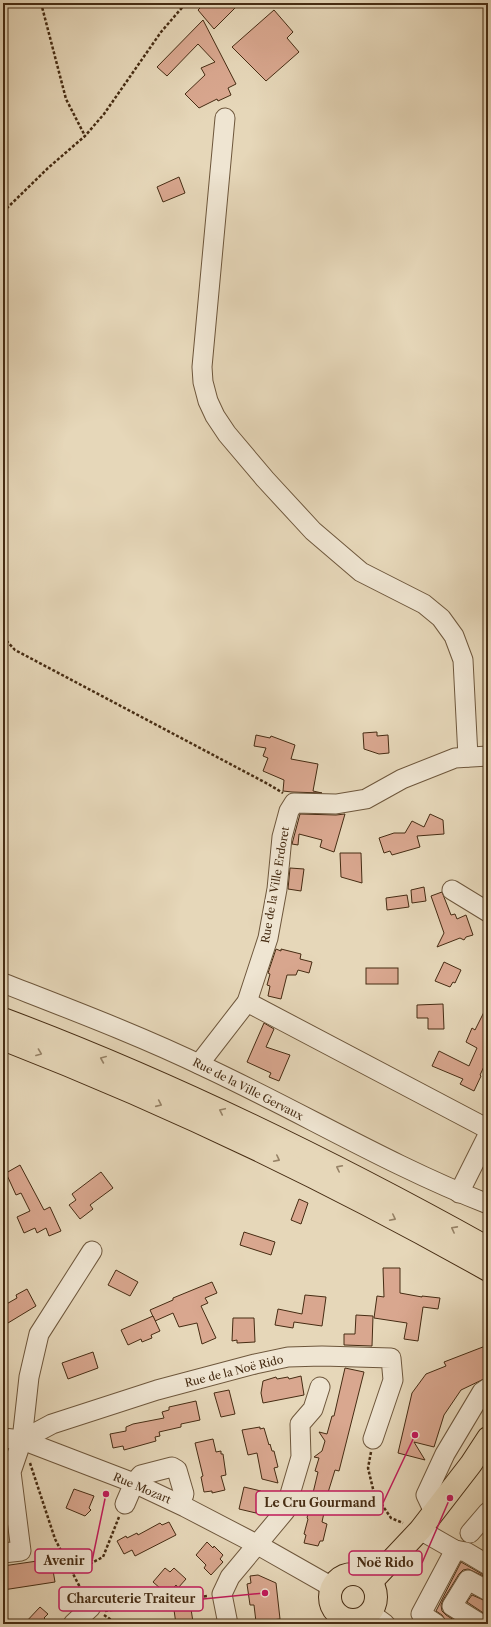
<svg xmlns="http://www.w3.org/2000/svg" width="491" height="1627" viewBox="0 0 491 1627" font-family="'Libre Caslon Text',serif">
  <rect width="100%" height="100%" fill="#e6d7b9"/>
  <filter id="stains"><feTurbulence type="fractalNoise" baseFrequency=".005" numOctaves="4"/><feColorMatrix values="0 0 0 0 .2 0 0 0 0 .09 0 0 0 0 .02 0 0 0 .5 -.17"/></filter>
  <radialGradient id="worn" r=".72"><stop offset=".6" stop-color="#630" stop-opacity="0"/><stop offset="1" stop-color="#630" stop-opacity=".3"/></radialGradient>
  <g fill="#d9a78f" stroke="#462c13">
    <path d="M205,3h35l-26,26 -16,-19z"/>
    <path d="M274,10l19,22 -6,6 12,14 -33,29 -34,-34z"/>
    <path d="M203,20l33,64 -8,4 3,7 -13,6 -1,-2 -18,9 -14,-14 20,-19 -4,-7 14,-6 -17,-18 -31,32 -10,-9z"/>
    <path d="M179,177l6,16 -22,9 -6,-15z"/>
    <path d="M377,732v4l11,-1 1,18 -10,1 -15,-5 -1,-16z"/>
    <path d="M256,735l14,3 1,-2 24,9 -4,14 27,5 -5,27 9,2 -30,-1 -9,-1 1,-11 -21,-9 5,-13 -5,-2 3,-8 -12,-2z"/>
    <path d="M300,814l36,1 9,-1 -11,38 -14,-5 2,-7 -23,-6 -1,11 -6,-1z"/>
    <path d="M430,814l13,6 1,14 -27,2 3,11 -28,8 -2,-4 -6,2 -5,-15 15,-5h11l7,-12 12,6z"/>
    <path d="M340,853h21l1,30 -21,-6z"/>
    <path d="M290,868l14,1 -3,22 -13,-2z"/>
    <path d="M424,887l2,14 -14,2 -1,-13z"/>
    <path d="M442,892l9,23 4,-1 2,5 9,-4 7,20 -7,2 -2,3 -4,-2 -23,9 7,-14 -13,-37z"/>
    <path d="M407,895l2,12 -22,3 -1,-12z"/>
    <path d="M276,949l5,2v-2l20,5 -1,5 12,3 -3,11 -11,-3 -2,5h-9l-6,24 -13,-3 2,-10 -3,-1 3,-11 -2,-1z"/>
    <path d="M444,962l17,8 -6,13 -2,-1 -3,5 -15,-6z"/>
    <rect x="366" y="968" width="32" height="16"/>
    <path d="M443,1004l1,25h-16v-11h-11v-13z"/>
    <path d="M488,1004v54l-8,17 1,1 -7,15 -14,-7 3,-5 -31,-13 7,-15 30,15 8,-18 -11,-6 6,-14 3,2z"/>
    <path d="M264,1023l10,6 -8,18 24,8 -11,26 -10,-4 2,-4 -24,-11z"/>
    <path d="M20,1165l24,45 6,-3 11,24 -12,5 -3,-8 -9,5 -2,-5 -11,5 -7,-16 13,-6 -9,-18 -5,2 -10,-22z"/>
    <path d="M101,1172l12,16 -23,17 3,4 -13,10 -11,-14 7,-5 -4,-6z"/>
    <path d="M299,1199l9,4 -7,21 -10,-4z"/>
    <path d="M244,1232l31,10 -4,13 -31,-10z"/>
    <path d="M383,1268h17v25l22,4v-1l18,2 -2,11 -15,-2 -5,34 -14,-2 3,-16 -33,-5 3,-22 7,1z"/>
    <path d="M116,1270l22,12 -8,14 -22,-11z"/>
    <path d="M212,1282l5,11 -12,5 3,5 -7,3 15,32 -14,6 -5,-21 -18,4 -6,-14 -18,8 -5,-11 23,-10v-2z"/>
    <path d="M27,1289l9,17 -33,20v-20l14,-8 -1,-3z"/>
    <path d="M305,1295l21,2 -4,29 -28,-4 -1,6 -18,-3 3,-16 24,5z"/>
    <path d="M356,1315l17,1 -1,30 -28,-1v-11h11z"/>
    <path d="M153,1316l7,15 -9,4 1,3 -10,4 -1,-3 -13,6 -7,-15z"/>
    <path d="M233,1318h21l1,24 -18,1v-3l-5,1z"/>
    <path d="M488,1345v32l-27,13 -17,25 -10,32 -20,-5 11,18 -27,-7 14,-60 14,-19 20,-8 -2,-4z"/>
    <path d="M93,1352l5,16 -30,11 -6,-16z"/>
    <path d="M345,1368l19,4 -25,99 -4,-1 -9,29h1l-5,23 5,2 -4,17h-3l-2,5 -14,-3 2,-8 -2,-1 4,-15 -1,-1 11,-46 -3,-1 4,-13 -5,-1 8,-6 3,-10 -6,-9 8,2 5,-18h2z"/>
    <path d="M301,1376l3,19 -41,8 -2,-10 2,-12 13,-4 1,2 11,-2 1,2z"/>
    <path d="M229,1390l6,24 -14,3 -7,-24z"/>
    <path d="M196,1401l4,19 -19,4v3l-22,5 1,4 -5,1 1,4 -32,9 -1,-4 -10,2 -3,-14 16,-3v-4l7,-3 31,-6 -2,-6 7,-2v-3z"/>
    <path d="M260,1427v2l4,-1 5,17 1,-1 2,7h2l4,16 -4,1 4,15 -16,-4 -5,-26 -9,2 -6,-25z"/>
    <path d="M213,1439l3,13 5,-1v3h2l3,21 -5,1 4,14 -13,3v-2l-8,1 -3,-15 2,-1 -8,-33z"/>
    <path d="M244,1487l17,4 -5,22 -17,-4z"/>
    <path d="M74,1489l20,7 -5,12 2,2 -6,6 -19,-8z"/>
    <path d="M169,1522l7,13 -41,21 -3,-6 -8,4 -7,-13 9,-5 1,2 10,-5 1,2 22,-12 2,2z"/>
    <path d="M207,1542l6,6 1,-2 9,9 -3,4 3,3 -12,13 -7,-7 2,-3 -10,-10z"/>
    <path d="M51,1559l4,23 -52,8v-24z"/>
    <path d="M461,1562l21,12 6,2v2l-20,-9 -5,1 -4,4 -16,26 -2,5 1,6 4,4 14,9h-11l-2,-1 -5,-8 -6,-4z"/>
    <path d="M165,1568l5,4 4,-4 12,11 -8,9 -2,-3 -8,10 -15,-13z"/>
    <path d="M258,1575l18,8 4,36 -24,3 -2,-17h-4l-3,-21 4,-1 -1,-7z"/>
    <path d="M472,1595l16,7v14l-21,-14z"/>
    <path d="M40,1607l8,7 -4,4 6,6h-26z"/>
    <path d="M185,1608v1h6l2,13 -5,2h-12l-2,-14z"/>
  </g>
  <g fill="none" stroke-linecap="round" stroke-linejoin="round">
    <g stroke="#6e573c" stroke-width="21">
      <g id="minor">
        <path d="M225,118l-23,249 1,15 5,19 7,15 12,18 38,45 48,52 48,41 63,32 17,14 13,18 9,24 5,97"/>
        <path d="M452,890l36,22"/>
        <path d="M3,983c69,27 138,53 204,85 94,44 184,98 281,136"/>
        <path d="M247,1002l241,127"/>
        <path d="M199,1064l48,-62 21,-64 9,-49 5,-52 7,-26 5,-8 42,1 30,-5 36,-20 53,-21 33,-2"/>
        <path d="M459,1193l29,-58"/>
        <path d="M3,1438l19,2 30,-16 105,-34 98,-26 33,-7 34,-1 69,2 2,22 -20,59"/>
        <path d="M22,1440l112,43 51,24 73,38 74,42"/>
        <path d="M125,1504l9,-21 7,-8 31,-8 5,3 7,24 -4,10"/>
        <path d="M434,1512l-8,-17 19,-41 37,-62 6,-4"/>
        <path d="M420,1530l35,20 11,2 22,13"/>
        <path d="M470,1533l18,-21"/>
        <path d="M3,1553l18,-2 -10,-79 11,-32 7,-63 10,-43 53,-83"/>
        <path d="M370,1613l15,11"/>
        <path d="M73,1624l18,-17"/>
        <path d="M228,1624l-6,-30 8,-17 55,-66 16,-54 -1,-33 13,-15 7,-22"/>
        <path d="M338,1624l3,-7"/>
        <path d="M436,1624l-15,-10 34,-64"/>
        <path d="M481,1624l-29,-18 16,-26 20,11"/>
      </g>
    </g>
    <g stroke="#462c13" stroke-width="24">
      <g id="major">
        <circle cx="353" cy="1597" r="23"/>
        <path d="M371,1582l49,-52 51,-66 17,-26"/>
      </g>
    </g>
    <g stroke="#462c13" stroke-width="24">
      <g id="highway">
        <path d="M3,1019c168,63 329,142 485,229"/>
        <path d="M3,1039c167,65 329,143 485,231"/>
      </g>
    </g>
    <g stroke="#462c13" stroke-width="2.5" stroke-dasharray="3 2" stroke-linecap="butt">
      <path d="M41,3l25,96 19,37"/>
      <path d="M3,212l45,-44 37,-32 19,-22 57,-82 25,-29"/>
      <path d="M3,637l12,13 253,134 15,9"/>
      <path d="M371,1452l-3,16 6,25 17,25 12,5"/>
      <path d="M30,1463l25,76 29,56"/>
      <path d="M72,1573l31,-16 16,-40"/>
      <path d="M105,1611l102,-15"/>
      <path d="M104,1615l13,9"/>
    </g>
    <use href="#minor" stroke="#efe5d2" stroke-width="19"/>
    <use href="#major" stroke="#e6d7b9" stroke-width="22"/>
    <use href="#highway" stroke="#e6d7b9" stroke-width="22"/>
  </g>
  <defs><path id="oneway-chevron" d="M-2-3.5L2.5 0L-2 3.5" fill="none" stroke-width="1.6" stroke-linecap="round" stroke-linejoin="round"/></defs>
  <g stroke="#968266">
    <use href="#oneway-chevron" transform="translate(39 1053) rotate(21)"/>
    <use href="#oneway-chevron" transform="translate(103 1059) rotate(-157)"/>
    <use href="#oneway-chevron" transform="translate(159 1104) rotate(24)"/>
    <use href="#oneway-chevron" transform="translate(222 1111) rotate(-155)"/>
    <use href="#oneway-chevron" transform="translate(277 1159) rotate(27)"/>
    <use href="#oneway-chevron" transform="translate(339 1168) rotate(-153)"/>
    <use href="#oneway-chevron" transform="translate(393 1218) rotate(27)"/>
    <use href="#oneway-chevron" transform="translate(454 1229) rotate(-152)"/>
  </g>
  <g text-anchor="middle" stroke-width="4" stroke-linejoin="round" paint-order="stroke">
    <g font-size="11" fill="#462c13" stroke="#efe5d2">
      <text transform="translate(275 885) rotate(-80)" y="4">Rue de la Ville Erdoret</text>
      <text transform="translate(248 1089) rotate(27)" y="4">Rue de la Ville Gervaux</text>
      <text transform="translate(234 1371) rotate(-14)" y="4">Rue de la Noë Rido</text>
      <text transform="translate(142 1488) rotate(23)" y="4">Rue Mozart</text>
    </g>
  </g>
  <path fill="none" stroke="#c2185b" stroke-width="1.5" d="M415 1435L383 1503M106 1494L92 1561M450 1498L422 1563M265 1593L203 1599"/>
  <g fill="#c2185b" stroke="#efe5d2" stroke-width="1.5">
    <circle cx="415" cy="1435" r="4"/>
    <circle cx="106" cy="1494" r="4"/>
    <circle cx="450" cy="1498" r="4"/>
    <circle cx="265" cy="1593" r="4"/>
  </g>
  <g fill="#efe5d2" stroke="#c2185b" stroke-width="1.5">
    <rect x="256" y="1491" width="127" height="24" rx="4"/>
    <rect x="35" y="1549" width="57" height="24" rx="4"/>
    <rect x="349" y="1551" width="73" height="24" rx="4"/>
    <rect x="59" y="1587" width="144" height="24" rx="4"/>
  </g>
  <g font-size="12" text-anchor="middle" font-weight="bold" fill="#462c13">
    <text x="320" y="1507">Le Cru Gourmand</text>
    <text x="64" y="1565">Avenir</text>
    <text x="385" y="1567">Noë Rido</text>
    <text x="131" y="1603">Charcuterie Traiteur</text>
  </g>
  <rect width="491" height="1627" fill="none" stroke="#e6d7b9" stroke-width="16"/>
  <rect x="4" y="4" width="483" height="1619" fill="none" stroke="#462c13" stroke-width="2"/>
  <rect x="8" y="8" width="475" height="1611" fill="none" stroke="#462c13"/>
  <rect width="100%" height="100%" filter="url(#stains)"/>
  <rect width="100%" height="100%" fill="url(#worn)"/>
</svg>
